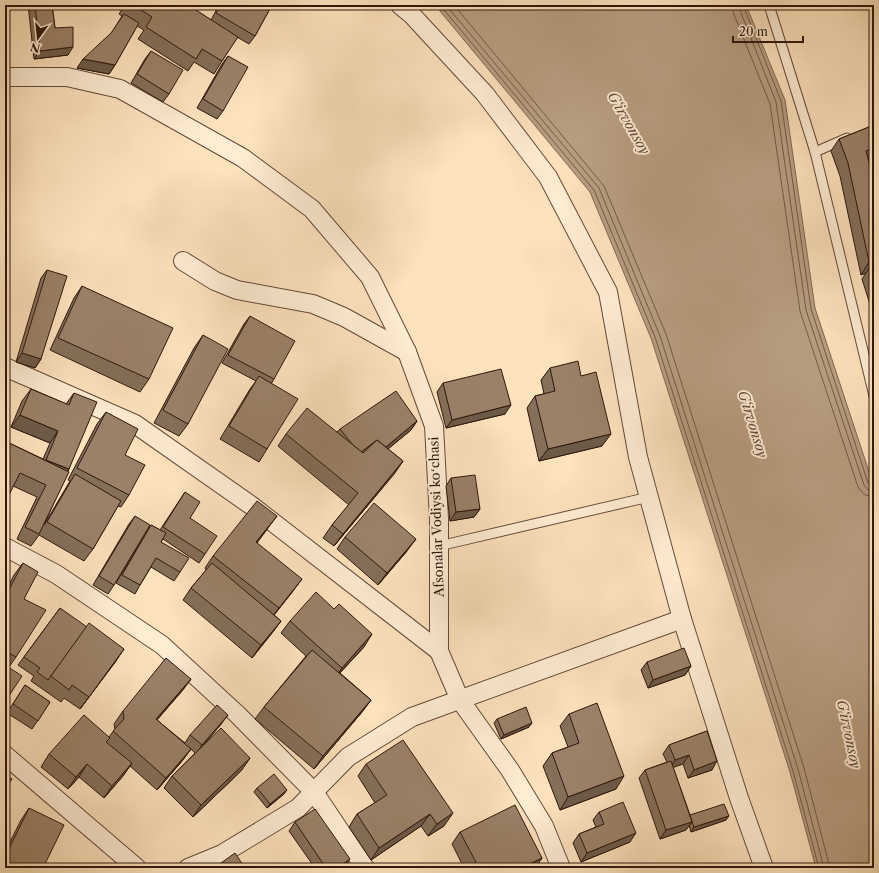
<svg xmlns="http://www.w3.org/2000/svg" width="879" height="873" viewBox="0 0 879 873" font-family="'Libre Caslon Text',serif">
  <rect width="100%" height="100%" fill="#fde2bc"/>
  <filter id="stains"><feTurbulence type="fractalNoise" baseFrequency=".005" numOctaves="4"/><feColorMatrix values="0 0 0 0 .2 0 0 0 0 .09 0 0 0 0 .02 0 0 0 .5 -.17"/></filter>
  <radialGradient id="worn" r=".72"><stop offset=".6" stop-color="#630" stop-opacity="0"/><stop offset="1" stop-color="#630" stop-opacity=".3"/></radialGradient>
  <path fill="#b79d80" stroke="#806752" d="M435,5h311l39,95 30,208 59,179v381h-58l-26,-96 -139,-434 -61,-146z"/>
  <g fill="none" stroke-linecap="round" stroke-linejoin="round">
    <g stroke="#725a46" stroke-width="1">
      <path d="M440,5l154,185 61,147 138,434 26,97"/>
      <path d="M446,5l153,183 61,148 138,433 26,99"/>
      <path d="M454,5l150,181 62,148 138,434 26,100"/>
      <path d="M732,5l1,7 37,92 30,207 58,176 7,8 9,2"/>
      <path d="M738,5l38,97 30,208 58,175 4,5 6,1"/>
      <path d="M743,5l38,96 30,208 57,174 6,3"/>
    </g>
    <g stroke="#624a39" stroke-width="11">
      <g id="lane">
        <path d="M769,5l46,147 59,244"/>
        <path d="M815,152l32,-14"/>
        <path d="M439,546l210,-49"/>
      </g>
    </g>
    <g stroke="#624a39" stroke-width="20">
      <g id="street">
        <path d="M400,5l11,9 74,80 63,83 60,115 30,165 44,162 57,179 25,70"/>
        <path d="M5,77h62l53,12 123,69 69,51 58,68 37,75 27,74 5,93v132l21,49 50,70 34,56 17,42"/>
        <path d="M183,261l32,20 22,9 76,14 31,13 63,35"/>
        <path d="M5,367l130,57 117,82 187,145"/>
        <path d="M5,547l51,27 106,71 76,70 76,77 51,76"/>
        <path d="M5,755l132,113"/>
        <path d="M188,868l34,-14 76,-46 50,-51 64,-40 270,-98"/>
      </g>
    </g>
    <use href="#lane" stroke="#feecd3" stroke-width="9"/>
    <use href="#street" stroke="#feecd3" stroke-width="18"/>
  </g>
  <g fill="#846f59" stroke="#2e170d">
    <path d="M28,5h24l3,23 13,27 -34,4z"/>
    <path d="M125,5h63l23,15 8,-15h53l-17,31 -6,8 -12,-7 -15,24 -8,13 -20,-12 -6,9 -50,-32 6,-9 -7,-4 -22,39 -6,9 -32,-6 34,-34 11,-18 -3,-2z"/>
    <path d="M151,51l18,43 -6,8 -32,-19 14,-24z"/>
    <path d="M228,56l-5,55 -6,8 -20,-11 25,-44z"/>
    <path d="M874,125v31l-6,3 6,22v136l-12,-38 4,-6 -5,2 -21,-99 -9,-25 8,-12z"/>
    <path d="M47,270l-6,89 -6,9 -19,-6 25,-84z"/>
    <path d="M82,286l67,93 -9,13 -90,-42 24,-52z"/>
    <path d="M250,316l24,63 -3,5 -4,65 -8,13 -39,-23 30,-50 6,-8 -34,-18 22,-39z"/>
    <path d="M203,335l-15,89 -9,12 -25,-13 40,-75z"/>
    <path d="M550,368l31,8 21,70 -63,15 -12,-53 8,-12 9,-2 -3,-14z"/>
    <path d="M443,383l62,31 -59,14 -9,-36z"/>
    <path d="M31,389l35,15 8,-11 -5,76 -25,56 26,-44 -2,-1 29,-56 9,-12 19,43 4,40 -8,12 -3,-1 -25,43 -9,12 -45,-26 -8,11 -14,-7 20,-42 -24,-11 -8,-45 38,18 7,-16 -39,-16 11,-26z"/>
    <path d="M417,421l-6,9 -23,19 15,12 -9,13 -60,72 -11,-8 9,-13 17,-20 -71,-59 8,-12 51,-2 3,-3z"/>
    <path d="M451,478l29,31 -6,8 -24,4 -4,-35z"/>
    <path d="M185,492l5,26 15,36 -6,9 -36,-24 -2,3 19,30 -6,9 -23,-14 -11,18 -5,9 -19,-11 30,-50 5,-8 9,5z"/>
    <path d="M135,516l-21,69 -6,9 -15,-9 36,-61z"/>
    <path d="M268,528l-11,15 36,48 -19,24 7,6 -9,12 -20,25 -69,-58 8,-12 15,-18 -1,-2 8,-12z"/>
    <path d="M345,537l62,14 -29,34 -41,-36z"/>
    <path d="M23,563l1,36 -8,58 -7,10 -4,35v-109l9,-18z"/>
    <path d="M60,608l56,53 -36,48 -16,-11 -3,4 -30,-21 3,-5 -16,-11z"/>
    <path d="M290,621l74,26 -24,26 31,27 -9,12 -48,57 -59,-50 9,-12 42,-51 -25,-23z"/>
    <path d="M647,662l44,4 -6,9 -37,13 -7,-18z"/>
    <path d="M191,679l-9,12 -25,29 28,23 5,-8 32,-12 -20,24 48,11 -9,13 -48,46 -29,-29 8,-12 23,-23 -4,-4 -9,12 -25,29 -27,-24 -7,10 -19,22 -25,-21 -11,12 -27,-22 8,-13 60,-17 6,-8 -1,-5 9,-13z"/>
    <path d="M25,685l25,17 -18,27 -25,-16z"/>
    <path d="M569,714l47,75 -56,21 -17,-44 9,-13 16,-6 -8,-21z"/>
    <path d="M497,719l32,8 -28,12 -7,-16z"/>
    <path d="M707,731l5,39 -24,8 -5,-14 -10,3 17,48 36,5 -35,12 -2,-7 -3,5 -26,9 -21,-61 6,-8 22,-8 -4,-8 6,-9z"/>
    <path d="M366,764l78,62 -16,10 -7,-10 -50,34 -22,-33 8,-13 18,-11 -17,-27z"/>
    <path d="M257,788l27,6 -17,14 -13,-16z"/>
    <path d="M29,808l14,60h-38v-16l16,-32z"/>
    <path d="M599,812l31,30 -49,20 -8,-19 6,-9 17,-7 -3,-7z"/>
    <path d="M295,822l49,46h-29l-26,-37z"/>
    <path d="M460,832l82,26 -7,10h-71l-12,-24z"/>
  </g>
  <g fill="#6c5a49" stroke="#2e170d">
    <path d="M73,47l-5,8 -34,4 6,-8z"/>
    <path d="M83,59l32,6 -6,9 -32,-6z"/>
    <path d="M874,147v9l-16,7 8,-12z"/>
    <path d="M874,261v5l-1,-3 -7,10 -5,2 8,-13z"/>
    <path d="M22,353l19,6 -6,9 -19,-6z"/>
    <path d="M511,405l-6,9 -59,14 6,-8z"/>
    <path d="M20,415l38,16 -8,12 -39,-16z"/>
    <path d="M417,421l-6,9 -33,27 6,-8z"/>
    <path d="M611,434l-9,12 -63,15 9,-12z"/>
    <path d="M375,442l-6,8 -16,12 6,-9z"/>
    <path d="M46,460l23,9 -9,12 -22,-9z"/>
    <path d="M403,461l-9,13 -60,72 9,-12z"/>
    <path d="M480,509l-6,8 -24,4 6,-9z"/>
    <path d="M277,516l-9,12 -21,27 9,-13z"/>
    <path d="M416,539l-9,12 -29,34 9,-12z"/>
    <path d="M302,579l-9,12 -23,29 9,-12z"/>
    <path d="M281,621l-9,12 -20,25 9,-13z"/>
    <path d="M372,634l-8,13 -31,33 9,-12z"/>
    <path d="M124,649l-8,12 -36,48 9,-12z"/>
    <path d="M691,666l-6,9 -37,13 5,-8z"/>
    <path d="M191,679l-9,12 -35,40 9,-12z"/>
    <path d="M371,700l-9,12 -48,57 9,-13z"/>
    <path d="M228,715l-6,8 -26,31 6,-9z"/>
    <path d="M532,723l-3,4 -28,12 3,-4z"/>
    <path d="M191,749l-9,12 -25,29 9,-12z"/>
    <path d="M689,755l-6,9 -14,5 6,-9z"/>
    <path d="M250,758l-9,13 -48,46 8,-12z"/>
    <path d="M717,761l-5,9 -24,8 6,-8z"/>
    <path d="M132,763l-9,13 -19,22 8,-12z"/>
    <path d="M87,764l-8,13 -11,12 8,-12z"/>
    <path d="M624,776l-8,13 -56,21 8,-13z"/>
    <path d="M287,790l-3,4 -17,14 3,-4z"/>
    <path d="M453,813l-9,13 -16,10 9,-12z"/>
    <path d="M430,814l-9,12 -50,34 8,-12z"/>
    <path d="M729,816l-3,4 -35,12 3,-5z"/>
    <path d="M692,822l-6,8 -26,9 6,-9z"/>
    <path d="M636,833l-6,9 -49,20 6,-9z"/>
    <path d="M542,858l-7,10h-14z"/>
    <path d="M350,859l-6,9h-7z"/>
  </g>
  <g fill="#9a8168" stroke="#2e170d">
    <path d="M35,5h17l3,23 18,-1v20l-33,4z"/>
    <path d="M133,5h55l50,32 -16,24 -20,-12 -6,10 -50,-32 6,-10z"/>
    <path d="M221,5h51l-17,31 -39,-23z"/>
    <path d="M124,14l15,9 -24,42 -32,-6 28,-26z"/>
    <path d="M151,51l32,19 -14,24 -32,-20z"/>
    <path d="M228,56l20,11 -25,44 -20,-12z"/>
    <path d="M874,125v22l-8,4 8,30v80l-5,1 -21,-99 -9,-24z"/>
    <path d="M47,270l20,6 -26,83 -19,-6z"/>
    <path d="M82,286l91,42 -24,51 -91,-41z"/>
    <path d="M250,316l45,25 -21,38 -46,-24z"/>
    <path d="M203,335l25,14 -40,75 -25,-14z"/>
    <path d="M578,361l3,15 15,-4 15,62 -63,15 -13,-53 20,-5 -5,-23z"/>
    <path d="M501,369l10,36 -59,15 -9,-37z"/>
    <path d="M259,376l39,23 -31,50 -38,-23z"/>
    <path d="M31,389l38,16 5,-12 23,9 -28,67 -23,-9 12,-29 -38,-16z"/>
    <path d="M396,391l21,30 -31,26 -9,-7 -16,12 -9,-8 -12,-15z"/>
    <path d="M307,408l56,45 14,-13 26,21 -60,73 -11,-9 26,-32 -72,-59z"/>
    <path d="M106,412l32,17 -13,26 20,10 -16,30 -52,-27z"/>
    <path d="M5,441l64,31 -30,62 -14,-7 21,-42 -26,-12 -15,30z"/>
    <path d="M75,474l46,27 -28,48 -46,-27z"/>
    <path d="M475,475l5,34 -24,3 -5,-34z"/>
    <path d="M185,492l15,10 -10,16 27,18 -12,18 -42,-27z"/>
    <path d="M257,501l20,15 -21,26 46,37 -23,29 -66,-52z"/>
    <path d="M374,503l42,36 -29,34 -42,-36z"/>
    <path d="M135,516l15,9 -36,60 -15,-9z"/>
    <path d="M151,525l15,8 -5,9 28,16 -9,14 -24,-14 -16,27 -18,-10z"/>
    <path d="M23,563l15,9 -14,27 22,11 -30,47 -11,-6v-54z"/>
    <path d="M212,563l69,58 -20,24 -70,-57z"/>
    <path d="M316,592l18,17 5,-5 33,30 -30,34 -52,-47z"/>
    <path d="M60,608l27,19 -39,53 -11,-8 3,-4 -16,-11z"/>
    <path d="M89,623l35,26 -35,48 -17,-12 -3,5 -18,-14z"/>
    <path d="M684,648l7,18 -38,14 -6,-18z"/>
    <path d="M312,650l59,50 -48,56 -59,-49z"/>
    <path d="M166,658l25,21 -35,40 35,30 -25,29 -53,-47 11,-12 -1,-8z"/>
    <path d="M5,665l17,11 -17,26z"/>
    <path d="M25,685l25,17 -12,19 -25,-17z"/>
    <path d="M597,703l27,73 -56,21 -16,-44 27,-10 -10,-29z"/>
    <path d="M217,705l11,10 -26,30 -12,-10z"/>
    <path d="M526,707l6,16 -28,12 -7,-16z"/>
    <path d="M84,715l26,23 -4,4 26,21 -20,23 -25,-22 -11,13 -27,-23z"/>
    <path d="M221,728l29,30 -49,47 -29,-29z"/>
    <path d="M707,731l10,30 -23,9 -5,-15 -14,5 -6,-15z"/>
    <path d="M403,740l50,73 -16,11 -7,-10 -51,34 -22,-34 30,-19 -21,-31z"/>
    <path d="M671,761l21,61 -26,8 -21,-60z"/>
    <path d="M5,774l7,5 -7,10z"/>
    <path d="M274,774l13,16 -17,14 -13,-16z"/>
    <path d="M623,802l13,31 -49,20 -8,-19 25,-10 -5,-12z"/>
    <path d="M724,804l5,12 -35,11 -4,-12z"/>
    <path d="M515,805l27,53 -21,10h-42l-19,-36z"/>
    <path d="M29,808l35,17 -21,43h-36l-2,-1v-10z"/>
    <path d="M315,809l35,50 -13,9h-11l-31,-46z"/>
    <path d="M235,853l10,15h-31z"/>
  </g>
  <g text-anchor="middle" stroke-width="4" stroke-linejoin="round" paint-order="stroke">
    <g font-size="13" fill="#2e170d" stroke="#feecd3">
      <text transform="translate(436 517) rotate(-92)" y="5">Afsonalar Vodiysi koʻchasi</text>
    </g>
    <g font-size="14" font-style="italic" fill="#654d3b" stroke="#feecd3">
      <text transform="translate(629 123) rotate(60)" y="5">G‘irvonsoy</text>
      <text transform="translate(753 424) rotate(73)" y="5">G‘irvonsoy</text>
      <text transform="translate(849 734) rotate(78)" y="5">G‘irvonsoy</text>
    </g>
  </g>
  <rect width="879" height="873" fill="none" stroke="#fde2bc" stroke-width="20"/>
  <rect x="6" y="6" width="867" height="861" fill="none" stroke="#2e170d" stroke-width="2"/>
  <rect x="10" y="10" width="859" height="853" fill="none" stroke="#2e170d"/>
  <g transform="translate(38 38) rotate(195)" stroke="#feecd3" stroke-width="3" paint-order="stroke">
  <path d="M0-3L7 15L0 10L-7 15Z" fill="#2e170d"/>
  <text y="-6" font-size="11" font-weight="bold" text-anchor="middle" fill="#2e170d">N</text>
  </g>
  <path d="M733 36v6h70v-6" fill="none" stroke="#2e170d" stroke-width="2"/>
  <text x="739" y="36" font-size="12" fill="#2e170d" stroke="#feecd3" stroke-width="3" paint-order="stroke">20 m</text>
  <rect width="100%" height="100%" filter="url(#stains)"/>
  <rect width="100%" height="100%" fill="url(#worn)"/>
</svg>
